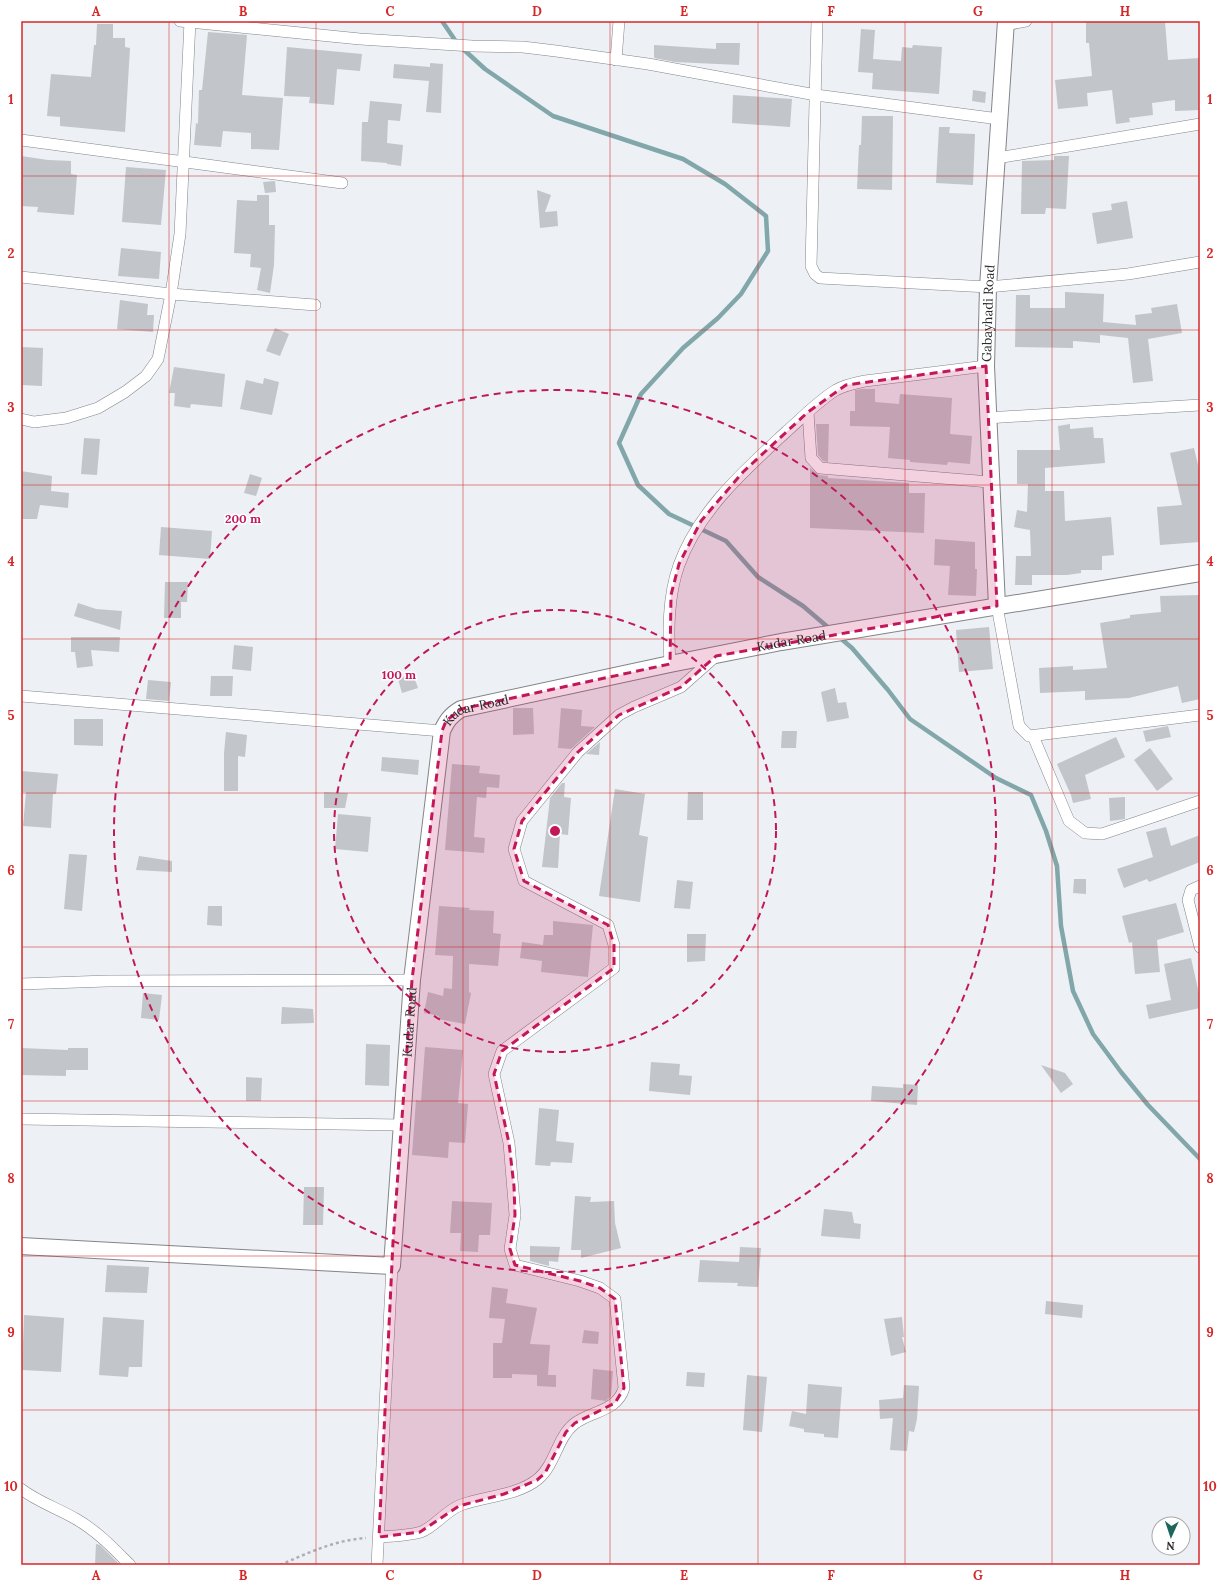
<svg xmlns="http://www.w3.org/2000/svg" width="1221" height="1586" viewBox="0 0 1221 1586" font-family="Lora,serif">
  <rect width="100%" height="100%" fill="#edf0f5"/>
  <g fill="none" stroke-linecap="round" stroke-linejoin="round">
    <g stroke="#81a7aa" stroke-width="4.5">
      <path d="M442,21l15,22"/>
      <path d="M462,48l23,21 68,47 130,43 42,25 41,32 2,35 -27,43 -23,24 -35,30 -42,46 -22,49 19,42 31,29 57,27 32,36 45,29 27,23"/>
      <path d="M839,637l13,11 36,42 22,29 86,59 35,17 15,36 11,35 4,60 12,65 20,43 28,38 27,33 52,54"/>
    </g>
  </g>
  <g fill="#c2c5ca">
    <path d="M1086,21h79l3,39 32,-2v52l-25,1v-11l-23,3 1,12 -24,3 1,4 -14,2 -4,-34 -25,3 1,13 -30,3 -3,-29 37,-4 -3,-33h-3z"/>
    <path d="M97,24h16v14h12v9l5,1 -5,84 -65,-6v-9l-13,-1 4,-42 40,3 3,-32h2z"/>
    <path d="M861,29l14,1 -2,29 28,2 1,-14 10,1 1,-3 29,2 -3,47 -67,-5 1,-16 -15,-1z"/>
    <path d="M208,32l39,3 -5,60 41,3 -4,52 -28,-1v-16l-28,-2 -2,16 -27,-2 2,-22 2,1 1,-34h3z"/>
    <path d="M716,43h24l-1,22 -64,-3 -21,-4v-13l62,4z"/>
    <path d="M287,47l75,7 -2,17 -23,-2 -3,36 -25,-2 1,-6 -26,-1z"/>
    <path d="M430,63l13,1 -2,49 -15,-1 3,-31 -36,-3 1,-14 36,3z"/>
    <path d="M973,90l13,2 -1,11 -13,-2z"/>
    <path d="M733,95l59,4 -2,28 -58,-4z"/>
    <path d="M370,101l32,3 -2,17 -12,-1 -1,23 16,2 -2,21 -14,-2v-1l-26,-2 1,-39h6z"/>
    <path d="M862,116h31l-1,74 -35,-1 2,-44h2z"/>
    <path d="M939,127h11l-1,6 26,1 -2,51 -37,-2z"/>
    <path d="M21,156l27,4 23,1v13l6,1 -3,40 -37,-3 1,-5 -17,-1z"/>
    <path d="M1054,156h15l-3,53 -20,-1 -1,6h-24l1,-53 32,-1z"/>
    <path d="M126,167l40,3 -5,55 -39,-3z"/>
    <path d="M275,181l1,11 -11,1 -2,-11z"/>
    <path d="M537,190l14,5 -6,17 12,-1 1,15 -18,2z"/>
    <path d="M257,195h12v30h6l-1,40 -4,28 -13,-3 4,-22 -11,-1 1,-13 -17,-1 3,-53 20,1z"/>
    <path d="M1127,201l6,37 -36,6 -5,-31 20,-3 -1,-6z"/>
    <path d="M121,248l40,4 -2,27 -41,-3z"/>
    <path d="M1065,292l39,2 -1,28 33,3 -1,-10 17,-2 -1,-5 26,-4 5,29 -34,6 5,42 -20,2 -5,-45 -28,-3v8l-27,-2v7l-58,-1 1,-52h14v13h35z"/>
    <path d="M120,300l28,4 -1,11h7l-1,17 -36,-3z"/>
    <path d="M275,328l14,6 -9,22 -14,-5z"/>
    <path d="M21,347l22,1 -1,38 -21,-1z"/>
    <path d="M174,367l51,7 -3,33 -31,-3 -1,4 -16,-2 1,-13h-6z"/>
    <path d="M264,378l15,4 -7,33 -32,-6 6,-29 17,4z"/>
    <path d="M862,389h13v13l24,2 1,-10 52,4 -2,36 22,2 -2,28 -22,-2 -1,3 -37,-3v-2l-22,-2 2,-31 -40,-1v-15h5v-21z"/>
    <path d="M816,424h13l-1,38 -5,-1 -5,-6z"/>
    <path d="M1070,424v5l23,-2 1,11h9l2,25 -60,5v23h19l1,30 46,-4 3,38 -12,1v14h-21v3l-14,2h-35v10h-17l1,-29h15l-1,-26 -16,-3 3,-17 10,2 1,-28h-11v-34h43l-2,-24z"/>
    <path d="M84,438l16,1 -3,36 -16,-1z"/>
    <path d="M1194,448l6,25v69l-40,3 -3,-38 25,-2 -12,-52z"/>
    <path d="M810,468l9,7 9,1v2l81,5v10h16l-1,40 -114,-5z"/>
    <path d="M21,471l31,5 -1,15 18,2 -1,15 -28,-3 -3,14h-16z"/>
    <path d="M250,474l12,4 -6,18 -12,-3z"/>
    <path d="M161,527l51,4 -2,28 -51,-4z"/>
    <path d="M935,539l40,3v27h2l-1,27 -28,-1 2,-29 -16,-1z"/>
    <path d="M165,582h23l-1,20h-6v16h-17z"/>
    <path d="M1200,595v104l-18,4 -4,-17 -49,12 -44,2v-9l-45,2 -1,-25 34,-2v4l34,-2 -7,-45 30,-5v-3l31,-3 -1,-16z"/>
    <path d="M78,603l18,6 26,2 -2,19 -46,-14z"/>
    <path d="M989,627l4,42 -34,3 -3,-42z"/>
    <path d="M71,637h49l-1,15 -28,-2 2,16 -16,2 -2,-16h-4z"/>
    <path d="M234,645l19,2 -2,24 -19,-2z"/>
    <path d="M413,674l5,14 -16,5 -4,-14z"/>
    <path d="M211,676h22l-1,20h-22z"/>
    <path d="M148,680l23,2 -2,19 -23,-2z"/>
    <path d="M835,688l3,15 8,-1 3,16 -22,4 -6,-30z"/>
    <path d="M513,708h20l1,26 -21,1z"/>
    <path d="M561,708l21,2 -1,16 14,1 -24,22 -13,-1z"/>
    <path d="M74,719h29v27l-29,-1z"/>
    <path d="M1168,726l3,11 -25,5 -3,-11z"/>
    <path d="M782,731h15l-1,17h-15z"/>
    <path d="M226,732l21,3 -2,22 -7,-1v35h-14v-38z"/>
    <path d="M1116,737l9,20 -40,18 6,24 -18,4 -2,-8 -14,-31z"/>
    <path d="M600,742l-1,13 -13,-1z"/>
    <path d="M1150,748l23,31 -16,12 -23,-31z"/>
    <path d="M382,757l37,3 -1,15 -37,-4z"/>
    <path d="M452,764l28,2 -1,7 21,2 -1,13 -12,-1 -1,11 -9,-1 -3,40 11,1 -1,15 -39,-3z"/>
    <path d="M21,771l37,3 -2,20h-3l-2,34 -28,-2 3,-34h-5z"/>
    <path d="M562,783h3l-1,14 7,1 -3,37 -8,-1 -2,34 -16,-1 8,-69z"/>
    <path d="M615,789l30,5 -6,41 9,2 -8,65 -41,-6z"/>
    <path d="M324,792l24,1 -3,15h-21z"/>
    <path d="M688,792h15v28h-16z"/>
    <path d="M1125,797v22l-15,2 -1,-23z"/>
    <path d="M338,814l33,3 -3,35 -33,-3z"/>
    <path d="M1166,827l5,19 29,-11v27l-51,20 -2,-3 -23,9 -7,-19 36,-12 -7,-25z"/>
    <path d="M69,854l18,1 -5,56 -18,-2z"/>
    <path d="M139,856l33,5v11l-36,-2z"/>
    <path d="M1074,879h12v15l-13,-1z"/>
    <path d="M677,880l16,2 -3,27 -16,-1z"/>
    <path d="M1176,903l8,29 -27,8 3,32 -25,2 -3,-32 -3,1 -7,-27z"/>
    <path d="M208,906h14v20l-15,-1z"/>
    <path d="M439,906l31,2 -1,2 25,1 -1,22 8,1 -3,32 -29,-2v28l2,1 -6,31 -27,-5 1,-3 -15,-3 4,-21 15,4 1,-8 8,1 1,-33 -18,-1z"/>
    <path d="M553,921l40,4 -5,52 -47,-5 1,-11 -22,-3 2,-16 21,3 1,-10h9z"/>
    <path d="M687,934h19l-1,27 -18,1z"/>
    <path d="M1191,958l9,40v10l-51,11 -3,-14 25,-5 -7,-36z"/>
    <path d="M143,993l19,2 -3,25 -18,-2z"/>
    <path d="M282,1007l31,2 1,14 -33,1z"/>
    <path d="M366,1044l24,1 -1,41 -24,-1z"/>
    <path d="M425,1047l38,3 -5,53 10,1 -3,39 -16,-1 -1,16 -36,-3 4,-55 5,1z"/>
    <path d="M21,1048l47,2v-2h20v22h-22v6l-45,-1z"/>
    <path d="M651,1062l29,2 -1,11 13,1 -2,19 -41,-4z"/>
    <path d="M1041,1065l24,8 8,11 -12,9z"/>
    <path d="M246,1077l16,1 -1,23h-15z"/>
    <path d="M903,1084l15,1 -1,20 -46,-4 1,-15 31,2z"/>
    <path d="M539,1108l20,2 -3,31 18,2 -2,20 -21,-1 -1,4 -15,-1z"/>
    <path d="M304,1187h20l-1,38h-20z"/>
    <path d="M575,1196l16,1 -1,5 24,-1 1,22 6,25 -40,10v-8h-10z"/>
    <path d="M452,1201l40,2 -2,32h-11l-1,17 -18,-1 1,-18h-11z"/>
    <path d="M824,1209l28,3 2,11 7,1 -1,15 -39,-3z"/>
    <path d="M530,1246l30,1 -2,15 -9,-1v5l-19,-5z"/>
    <path d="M740,1247l21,1 -3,39 -21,-1 1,-3 -40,-1 2,-22 39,2z"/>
    <path d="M107,1265l42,2 -2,26 -42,-1z"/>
    <path d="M492,1287l16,2 -2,14 31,5 -7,36 20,1 -2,30h8v12l-19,-1v-11l-25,-1v4h-19v-35h9l3,-24 -16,-1z"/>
    <path d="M1046,1301l37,4 -1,13 -37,-4z"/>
    <path d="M24,1315l40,3 -3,54 -39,-2z"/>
    <path d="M103,1317l41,3 -2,47h-13l-1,10 -29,-2z"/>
    <path d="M902,1317l2,20h-2l4,15 -15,4 -7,-37z"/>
    <path d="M584,1330l15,2 -1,12 -16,-1z"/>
    <path d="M593,1369l20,2 -2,25 -5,5 -15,-2z"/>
    <path d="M687,1372l18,1 -1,14 -18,-1z"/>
    <path d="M747,1375l20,2 -5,55 -19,-2z"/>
    <path d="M808,1384l34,3 -4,51 -14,-1v-3l-20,-2v-3l-15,-3 3,-15 14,3z"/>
    <path d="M904,1385l15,1 -2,33 -3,13 -5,-1 -2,20 -17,-1 3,-32 -13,1 -1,-19 24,-2z"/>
    <path d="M96,1544l4,1 20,20h-25z"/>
  </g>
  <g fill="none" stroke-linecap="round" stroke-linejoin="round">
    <g stroke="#82858a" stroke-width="12">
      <g id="street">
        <path d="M180,21l180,18 112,7 51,1 33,4 92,13 168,31 183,24"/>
        <path d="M817,21l-6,245 4,8 5,4 168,9 140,-13 72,-12"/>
        <path d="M1005,25l21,-4"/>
        <path d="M616,60l3,-39"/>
        <path d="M21,140l321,43"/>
        <path d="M997,158l203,-34"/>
        <path d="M21,277l150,17 144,11"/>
        <path d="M808,412l3,46 9,10 170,14"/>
        <path d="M987,418l213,-13"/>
        <path d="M21,419l13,3 32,-4 32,-10 27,-16 21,-16 12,-17 13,-65 9,-60 10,-213"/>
        <path d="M997,606l22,120 10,10 171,-21"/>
        <path d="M670,664c-2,-33 -2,-68 9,-99 20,-55 66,-95 108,-134 15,-13 31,-30 49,-41 9,-5 19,-7 29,-9l121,-15"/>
        <path d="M21,696l421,35"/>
        <path d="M1033,736l36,85 16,12 17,1 98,-33"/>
        <path d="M1200,886l-9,4 -3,10 12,47"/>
        <path d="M21,984l86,-3 305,-1"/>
        <path d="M21,1119l381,6"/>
        <path d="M21,1489c17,13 36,19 55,30 21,12 37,29 54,46"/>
        <path d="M379,1537c14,-1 28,-1 42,-5 15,-6 24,-21 40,-27 24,-9 56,-9 77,-26 17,-14 19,-41 36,-55 16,-13 43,-12 50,-36l-9,-89 -15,-11 -20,-7 -65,-16 -5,-16 5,-34 -6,-72 -15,-69 8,-23 112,-83v-23l-6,-20 -84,-44 -10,-32 8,-28 56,-69 41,-37 15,-8 47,-20 35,-31"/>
        <path d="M377,1565l15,-299"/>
      </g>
    </g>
    <g stroke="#82858a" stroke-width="18">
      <g id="secondary">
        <path id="s1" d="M997,606l-11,-240 2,-79 18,-266"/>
        <path id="s2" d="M21,1246l371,20 20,-286 30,-249c5,-11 9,-16 19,-22l209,-45 111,-22 419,-69"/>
      </g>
    </g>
    <path stroke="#adafb3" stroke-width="2.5" stroke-dasharray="3 3" stroke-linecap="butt" d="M280,1565c28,-12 55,-25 86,-27"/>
    <use href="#street" stroke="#fff" stroke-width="11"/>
    <use href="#secondary" stroke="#fff" stroke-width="16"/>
  </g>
  <path fill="#c2185b" fill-opacity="0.2" stroke="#c2185b" stroke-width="3" stroke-dasharray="8 5" stroke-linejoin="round" d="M986,366l11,240 -281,50 -35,31 -62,28 -41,37 -56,69 -8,28 10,32 84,44 6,20v23l-112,83 -8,23 15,69 5,43 1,29 -5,34 5,16 65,16 20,7 15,11 9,89 -9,15 -40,20 -9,9 -21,41 -8,7 -33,14 -45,12 -39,26 -41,5 14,-295 19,-262 30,-249 4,-10 15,-12 209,-45 1,-69 8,-31 22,-43 42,-49 65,-60 38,-27z"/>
  <path fill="none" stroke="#d62828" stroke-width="1" stroke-opacity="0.55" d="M169,21v1544M316,21v1544M463,21v1544M610,21v1544M758,21v1544M905,21v1544M1052,21v1544M21,176h1179M21,330h1179M21,485h1179M21,639h1179M21,793h1179M21,947h1179M21,1101h1179M21,1256h1179M21,1410h1179"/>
  <g fill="none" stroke="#c2185b" stroke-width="2" stroke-dasharray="7 5">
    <circle cx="555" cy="831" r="221"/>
    <circle cx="555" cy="831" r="441"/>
  </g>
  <g text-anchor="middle" stroke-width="3" stroke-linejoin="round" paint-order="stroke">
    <g font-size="13" fill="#292a2c" stroke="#fff">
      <text dy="5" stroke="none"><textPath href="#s1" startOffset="293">Gabayhadi Road</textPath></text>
      <text dy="5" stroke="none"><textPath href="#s2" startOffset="1276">Kudar Road</textPath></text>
      <text dy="5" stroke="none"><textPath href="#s2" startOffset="952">Kudar Road</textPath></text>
      <text dy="5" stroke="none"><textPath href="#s2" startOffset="616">Kudar Road</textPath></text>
    </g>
  </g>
  <circle cx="555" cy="831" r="6" fill="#c2185b" stroke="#fff" stroke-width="2"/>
  <g font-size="12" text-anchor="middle" font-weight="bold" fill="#c2185b" stroke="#fff" stroke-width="3" stroke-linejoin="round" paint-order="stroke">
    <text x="243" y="523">200 m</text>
    <text x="399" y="679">100 m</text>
  </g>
  <rect width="1221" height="1586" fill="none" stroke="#ffffff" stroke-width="44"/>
  <g transform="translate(1171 1536) rotate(183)"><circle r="19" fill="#ffffff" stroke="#a9aaab"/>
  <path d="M0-3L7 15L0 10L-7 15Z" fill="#1d665c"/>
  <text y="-6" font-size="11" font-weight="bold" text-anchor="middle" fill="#292a2c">N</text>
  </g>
  <rect x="22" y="22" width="1177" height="1542" fill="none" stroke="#d62828" stroke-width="1.5"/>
  <g font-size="13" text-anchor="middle" font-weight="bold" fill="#d62828">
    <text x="96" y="16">A</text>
    <text x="243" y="16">B</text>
    <text x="390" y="16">C</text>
    <text x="537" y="16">D</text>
    <text x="684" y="16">E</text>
    <text x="831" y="16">F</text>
    <text x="978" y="16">G</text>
    <text x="1125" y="16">H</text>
    <text x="11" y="104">1</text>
    <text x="1210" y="104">1</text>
    <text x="11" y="258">2</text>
    <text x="1210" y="258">2</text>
    <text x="11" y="412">3</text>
    <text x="1210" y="412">3</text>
    <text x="11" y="566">4</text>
    <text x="1210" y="566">4</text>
    <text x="11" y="720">5</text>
    <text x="1210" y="720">5</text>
    <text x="11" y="875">6</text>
    <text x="1210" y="875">6</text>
    <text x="11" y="1029">7</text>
    <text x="1210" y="1029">7</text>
    <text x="11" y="1183">8</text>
    <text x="1210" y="1183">8</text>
    <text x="11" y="1337">9</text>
    <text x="1210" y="1337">9</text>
    <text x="11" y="1491">10</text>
    <text x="1210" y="1491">10</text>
    <text x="96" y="1580">A</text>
    <text x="243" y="1580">B</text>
    <text x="390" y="1580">C</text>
    <text x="537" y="1580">D</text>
    <text x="684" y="1580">E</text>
    <text x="831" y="1580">F</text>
    <text x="978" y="1580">G</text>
    <text x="1125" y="1580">H</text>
  </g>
</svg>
